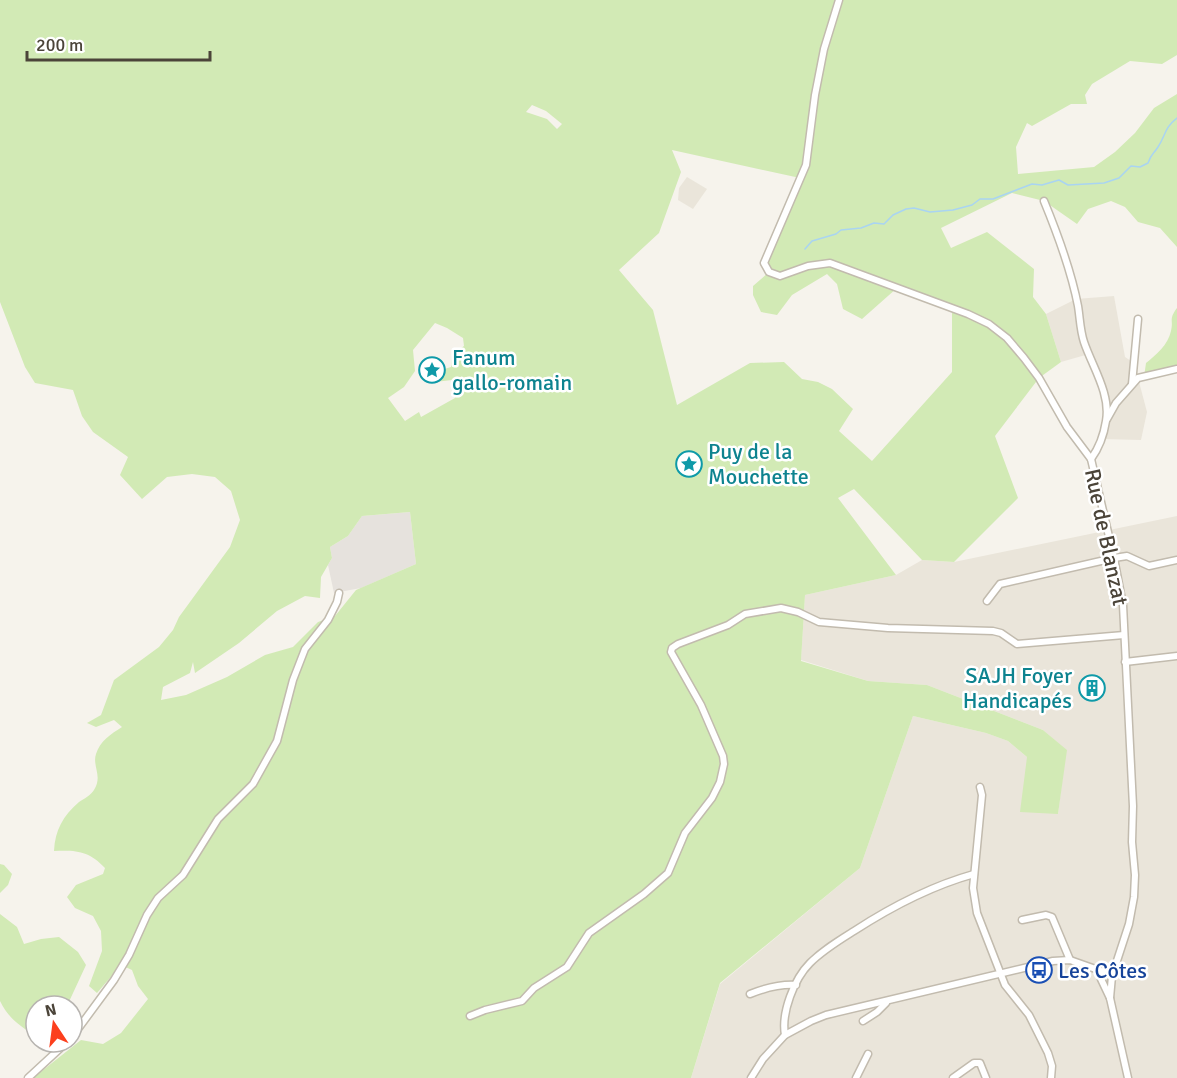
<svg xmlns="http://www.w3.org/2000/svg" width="1177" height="1078" viewBox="0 0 1177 1078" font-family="Signika,sans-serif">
  <rect width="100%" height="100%" fill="#f6f3ec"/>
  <g fill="#eae5da">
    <path d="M687,177l20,12 -14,20 -15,-9 1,-12z"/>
    <path d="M1114,296l11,61 9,6 13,49 -6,28 -40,-1 4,-35 -16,-50 -28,8 -15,-48 30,-15z"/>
    <path d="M1177,516v562h-486l29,-94 140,-116 53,-152 73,17 22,8 19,16 31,57 8,-64 -23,-20 -116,-45 -59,-4 -67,-21 4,-65 91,-20 26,-15 32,2z"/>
  </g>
  <path fill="#e6e2dd" d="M410,512l6,52 -55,24 -27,5 -6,-28 4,-7 -2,-11 18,-11 14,-20z"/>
  <g fill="#d2eab5" fill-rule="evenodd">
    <path d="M0,0h1177v55l-15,9 -32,-3 -38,23 -7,11 2,9h-16l-39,22 -5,-3 -11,24 2,27 76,-7 21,-15 20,-19 19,-25 23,-14v153l-17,-19 -22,-6 -13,-15 -14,-6 -23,8 -11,15 -33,-23 -32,-8 -71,35 10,20 36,-16 47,37 -1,28 13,17 15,48 -22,16 -44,58 23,62 -64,64 -32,-2 -68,-71 -16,9 58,77 -91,20 -4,66 67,20 59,4 116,45 24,20 -9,64 -38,-2 7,-55 -19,-16 -22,-8 -73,-17 -53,152 -140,115 -29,95h-658l48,-38 22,4 18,-11 27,-34 -10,-13 -6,-16 -11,-5 -24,28 -8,-7 13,-35 -1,-20 -8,-15 -18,-8 -8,-11 9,-12 27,-11 2,-6c-16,-17 -28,-18 -51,-17 1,-21 9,-35 25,-49 5,-3 12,-7 15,-12 9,-14 -2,-24 2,-36 4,-13 15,-20 26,-27l-8,-7 -18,7 -9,-4 14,-8 13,-35 45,-33 14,-17 6,-13 51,-70 10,-27 -9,-29 -16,-14 -23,-3 -25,3 -25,22 -22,-24 8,-18 -35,-25 -11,-16 -9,-26 -38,-7 -10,-16 -25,-65zM532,105l14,6 16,13 -5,5 -10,-10 -21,-7zM672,150l128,28 -36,85 5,9 -16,14v9l8,17 16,3 15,-20 35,-21 10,10 6,25 19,10 35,-31 55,20v64l-80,89 -33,-30 14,-22 -21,-20 -14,-7 -16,-3 -18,-17 -34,1 -73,42 -24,-95 -34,-40 40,-37 22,-61zM435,323l12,5 16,10 1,8 -12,9 -1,12 -10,3 -6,12 17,-2 3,18 -34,19 -2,-5 -14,9 -17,-23 16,-11 11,-16 -2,-21zM410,512l6,52 -60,26 -21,26 -17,6 -25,25 -28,8 -38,22 -41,18 -25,5 2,-13 27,-14 3,-11 2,11 44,-30 38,-32 28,-15 15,2 1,-21 11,-19 -2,-11 18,-11 14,-20z"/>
    <path d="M1177,308v61l-33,8 2,-14c10,-8 22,-18 25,-32 3,-11 -3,-11 6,-23z"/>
    <path d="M0,864l4,1 8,9 -4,11 -8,8z"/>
    <path d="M0,914l17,13 7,17 17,-5 18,-2 19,15 8,13 -19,41h-31v30c-15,-9 -28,-18 -36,-35z"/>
  </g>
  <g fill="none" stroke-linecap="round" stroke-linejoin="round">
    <path stroke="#a9d4f2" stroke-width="1.5" d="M805,249l7,-8 24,-7 5,-4 20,-2 13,-5 10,1 9,-9 13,-6 8,-1 16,4 23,-2 19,-5 8,-6h13l39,-15 10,1 17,-5 9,5 36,-2 15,-5 12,-12 9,1 8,-4c4,-11 5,-8 10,-16 8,-12 6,-19 19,-29"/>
    <g stroke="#c2bbae" stroke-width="9">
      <g id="minor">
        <path d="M839,0l-15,49 -9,46 -9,70 -42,98 5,9 11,4 28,-10 22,-3 138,51 21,10 18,14 17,20 15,20 28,49 24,32 23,99 9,47 10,201 -1,36 3,33 -1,22 -5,27 -17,52 -2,22"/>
        <path d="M1044,201c14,34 27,69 34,105 2,12 2,24 6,36 8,24 27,52 22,79 -2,13 -7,27 -15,38"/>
        <path d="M1132,384l6,-65"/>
        <path d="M1107,419l9,-16 22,-25 39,-9"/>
        <path d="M987,601l13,-17 114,-26 13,-2 22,10 28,-6"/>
        <path d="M1125,662l52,-6"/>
        <path d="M980,787l2,8 -9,93 4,25 28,72 24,30 19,38 4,13 -1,12"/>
        <path d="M1022,920l24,-5 6,2 18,43"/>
        <path d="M1104,972l-3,7 9,19 18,80"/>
        <path d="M750,994c15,-6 29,-10 46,-9"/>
        <path d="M470,1016l15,-6 37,-9 12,-13 33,-21 22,-34 55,-39 24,-21 17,-40 27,-35 8,-16 4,-18 -1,-8 -22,-51 -30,-53 1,-4 6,-4 50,-19 17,-11 36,-6 17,4 21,10 69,6 105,3 8,2 16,11 107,-9"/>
        <path d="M863,1021l14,-9 9,-9"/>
        <path d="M785,1035c-4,-22 9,-56 25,-72 13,-13 28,-22 44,-32 37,-24 77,-45 120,-57"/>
        <path d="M72,1037l42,-57 15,-25 18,-40 11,-17 25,-23 35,-56 35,-35 24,-43 16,-61 12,-31 23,-29 9,-18 2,-9"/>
        <path d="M28,1078l39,-36"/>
        <path d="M751,1078l12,-19 22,-24 26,-14 15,-6 227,-54 17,-1 34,12"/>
        <path d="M856,1078l12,-24"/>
        <path d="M953,1078l21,-15h6l6,15"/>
      </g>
    </g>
    <use href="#minor" stroke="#fff" stroke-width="6"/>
  </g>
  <defs>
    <g id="sight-ring" transform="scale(1.35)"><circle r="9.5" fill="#fff" stroke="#0f9aa8" stroke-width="1.5"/><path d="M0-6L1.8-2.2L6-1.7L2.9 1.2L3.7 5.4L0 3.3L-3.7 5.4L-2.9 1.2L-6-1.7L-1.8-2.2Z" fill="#0f9aa8"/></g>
    <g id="building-ring" transform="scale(1.35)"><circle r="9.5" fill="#fff" stroke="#0f9aa8" stroke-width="1.5"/><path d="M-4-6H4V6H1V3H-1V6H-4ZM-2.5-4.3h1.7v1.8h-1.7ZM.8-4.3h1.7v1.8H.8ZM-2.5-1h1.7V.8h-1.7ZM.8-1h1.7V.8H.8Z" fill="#0f9aa8"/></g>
    <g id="bus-ring" transform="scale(1.35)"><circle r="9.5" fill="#fff" stroke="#1a4fb4" stroke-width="1.5"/><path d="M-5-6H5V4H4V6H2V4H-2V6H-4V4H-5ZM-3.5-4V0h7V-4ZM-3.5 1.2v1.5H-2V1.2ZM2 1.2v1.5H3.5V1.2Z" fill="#1a4fb4"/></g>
  </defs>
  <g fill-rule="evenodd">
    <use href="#sight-ring" x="432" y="370"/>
    <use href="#sight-ring" x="689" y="464"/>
    <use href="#building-ring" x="1092" y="688"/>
    <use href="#bus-ring" x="1039" y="970"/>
  </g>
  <g text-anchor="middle" stroke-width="5" stroke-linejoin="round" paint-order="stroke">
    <g font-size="22" fill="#0d838f" stroke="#fff" text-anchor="start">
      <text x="452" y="365">Fanum<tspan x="452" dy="25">gallo-romain</tspan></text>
      <text x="708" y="459">Puy de la<tspan x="708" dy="25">Mouchette</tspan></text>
      <text x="1072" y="683" text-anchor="end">SAJH Foyer<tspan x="1072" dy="25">Handicapés</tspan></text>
    </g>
    <g font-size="22" fill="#4b4439" stroke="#fff">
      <text transform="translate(1107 537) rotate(78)" y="8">Rue de Blanzat</text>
    </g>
    <g font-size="22" fill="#164399" stroke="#fff" text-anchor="start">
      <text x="1058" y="978">Les Côtes</text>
    </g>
  </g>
  <g transform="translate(54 1024) rotate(347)"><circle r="28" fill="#ffffff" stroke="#b7b4b0" stroke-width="1.5"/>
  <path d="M0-4.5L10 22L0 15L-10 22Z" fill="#fc3f1d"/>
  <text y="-9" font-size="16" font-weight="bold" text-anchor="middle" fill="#4b4439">N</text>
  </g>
  <path d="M27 51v9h183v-9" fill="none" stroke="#4b4439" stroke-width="3"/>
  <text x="36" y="51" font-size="18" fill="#4b4439" stroke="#ffffff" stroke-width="4.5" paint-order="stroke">200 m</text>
</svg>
